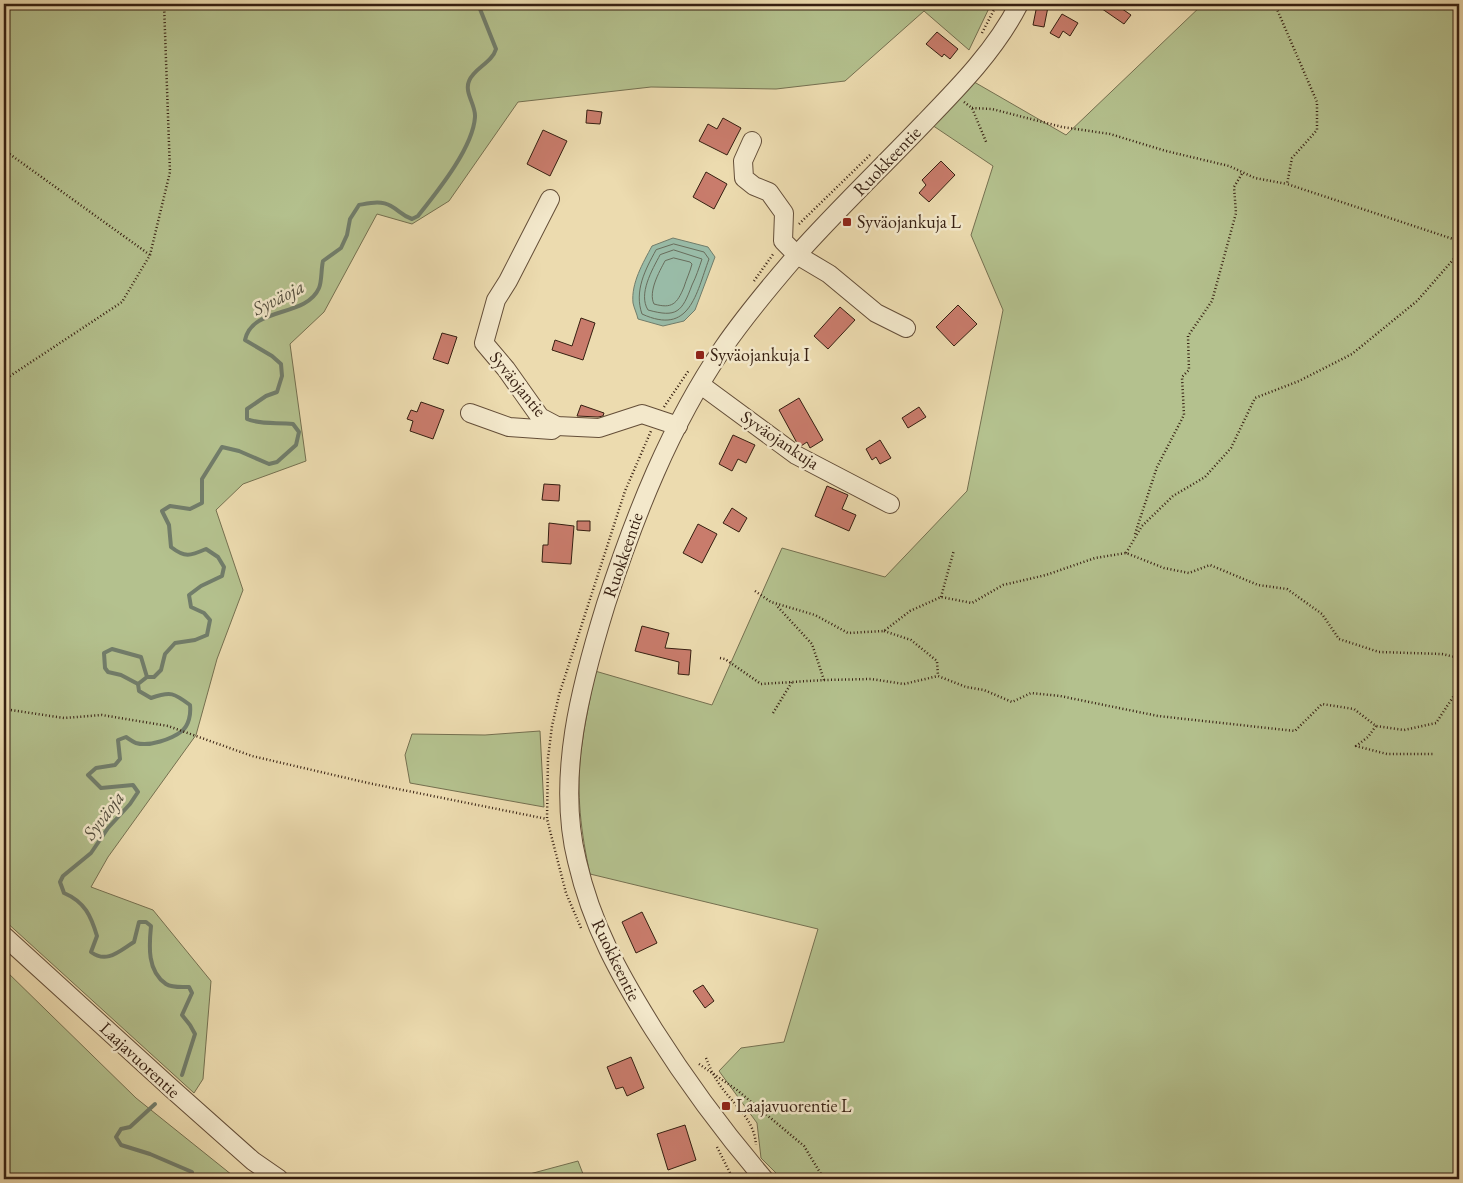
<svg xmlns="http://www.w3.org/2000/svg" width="1463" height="1183" viewBox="0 0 1463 1183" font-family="'EB Garamond',serif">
  <rect width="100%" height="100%" fill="#ecdbaf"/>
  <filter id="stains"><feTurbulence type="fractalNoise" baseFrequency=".004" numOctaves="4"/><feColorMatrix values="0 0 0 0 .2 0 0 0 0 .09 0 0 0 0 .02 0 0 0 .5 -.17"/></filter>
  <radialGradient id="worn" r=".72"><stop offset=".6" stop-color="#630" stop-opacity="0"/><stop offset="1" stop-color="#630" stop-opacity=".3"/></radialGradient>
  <g fill="#b4c18e" stroke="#757050">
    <path d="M4,4h987l-22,46 -45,-39 -79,70 -69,8 -125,-2 -133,15 -69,99 -37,23 -35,-10 -53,98 -34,32 16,117 -63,23 -27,26 27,80 -26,69 -21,76 -88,122 -17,30 62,23 58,71 -8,98 -9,14 -190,-173z"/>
    <path d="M1203,4h256v1175h-677l-21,-21 -4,-35 -38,-52 22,-23 43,-6 34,-113 -228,-55c-9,-41 -14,-81 -9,-123 3,-27 10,-54 14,-80l117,34 70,-157 103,29 82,-86 36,-181 -32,-75 22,-69 -64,-43 40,-44 97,56z"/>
    <path d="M540,731l4,76 -134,-24 -5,-28 7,-21 73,1z"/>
    <path d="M4,969l132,129 101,81h-233z"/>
    <path d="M578,1161l7,18h-74z"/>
  </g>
  <path fill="#99bba7" stroke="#717d6b" d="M673,238l35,9 7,10 -20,53 -11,11 -21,5 -25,-7c-1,-5 -4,-11 -5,-16 -2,-20 10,-40 19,-57z"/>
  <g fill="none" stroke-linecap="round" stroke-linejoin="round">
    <g stroke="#686d5c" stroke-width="1">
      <path d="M674,244l30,8 5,7c-13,35 -19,77 -67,55 -8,-23 3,-44 14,-64z"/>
      <path d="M674,250l28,9c-3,9 -6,18 -10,26 -10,27 -15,33 -44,25 -10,-16 4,-40 12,-55z"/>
      <path d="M674,258l16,4 2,2c-2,8 -6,16 -8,23 -7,17 -12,22 -30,17 -6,-12 5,-32 11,-43z"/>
    </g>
    <g stroke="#717d6b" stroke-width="4">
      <path d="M138,684l-17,-9 -13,-3 -3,-4 -1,-15 8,-4 29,8 6,20"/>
      <path d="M182,1075l13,-41 -5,-9 -8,-10 10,-22 -3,-6c-7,0 -17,1 -23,-3 -19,-13 -17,-38 -15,-58l-5,-4h-7l-5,20c-15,9 -27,22 -43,10l6,-16c-6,-20 -12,-34 -33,-43l-4,-11 3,-6 28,-23 17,-25 22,-24 8,-12 -5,-7 -32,3 -13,-13 8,-7 19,-3 5,-6 -2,-19 8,-3c3,2 7,5 10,6 13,4 36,-4 46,-12 7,-6 9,-17 8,-26 -16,-12 -19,-14 -39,-7l-12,-7 -1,-7 9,-7h7l7,-7 4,-16 10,-11 20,-3 12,-5 3,-15 -6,-7 -13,-6 -2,-12 12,-9 21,-10 2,-9 -6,-10 -12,-8c-16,7 -21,9 -35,-2l-2,-22 -7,-14 8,-5 20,3 12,-6v-24l20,-32 17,4 30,13 8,-2 19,-17 3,-13 -6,-8c-15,-2 -32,1 -46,-5v-10l19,-13 11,-4 5,-16 -1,-12 -9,-8 -27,-16c7,-34 61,-22 74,-52 3,-7 2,-19 4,-27l18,-13 6,-13 3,-16 9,-14c11,-2 22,-5 32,1 9,5 10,9 21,13l6,-3c19,-24 55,-68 57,-99 1,-12 -11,-24 -6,-36 5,-13 23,-18 27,-32l-18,-45"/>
      <path d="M155,1104l-25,23 -9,2 -5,8 5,8 29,9 42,18v7"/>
    </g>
  </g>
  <g fill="#c97c6c" stroke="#361f11">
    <path d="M1095,4h20l16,11 -7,9z"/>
    <path d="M1037,5l11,2 -4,20 -11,-2z"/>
    <path d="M1062,14l16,9 -8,13 -7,-5 -4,7 -9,-5z"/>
    <path d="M937,32l21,17 -8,10 -6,-5 -2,3 -16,-13z"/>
    <path d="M587,110l15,2 -2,12 -14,-1z"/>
    <path d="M723,118l18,10 -14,27 -28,-14 9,-17 9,5z"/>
    <path d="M543,130l24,11 -17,35 -23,-12z"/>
    <path d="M941,161l14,14 -26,27 -10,-9 7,-8 -4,-5z"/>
    <path d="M706,172l21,12 -13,25 -21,-12z"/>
    <path d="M958,305l19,19 -23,22 -18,-19z"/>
    <path d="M840,307l15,13 -27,29 -14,-13z"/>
    <path d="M581,318l14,5 -12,37 -31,-10 3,-10 17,6z"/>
    <path d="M442,333l15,4 -9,27 -15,-5z"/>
    <path d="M799,398l24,42 -13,8 -3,-6 -6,4 -4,-3 -18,-33z"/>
    <path d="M421,402l23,8 -11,29 -23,-8 3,-10 -6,-2 4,-9 6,2z"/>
    <path d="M581,405l23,8 -1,3 -5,1 -21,-1z"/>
    <path d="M919,407l7,10 -18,11 -6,-10z"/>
    <path d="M733,435l22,10 -9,18 -8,-4 -6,12 -13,-7z"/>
    <path d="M880,440l11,18 -11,6 -4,-7 -4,3 -6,-11z"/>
    <path d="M544,484l16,1 -1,16 -17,-1z"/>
    <path d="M827,486l21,9 -6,14 14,6 -7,16 -34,-15z"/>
    <path d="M732,508l15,10 -8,14 -16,-9z"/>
    <path d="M577,521h13v10l-13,-1z"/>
    <path d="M549,523l25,3 -3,38 -29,-2 1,-17h5z"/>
    <path d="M698,524l19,10 -15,29 -19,-10z"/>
    <path d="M642,626l27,7 -4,15 26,2 -2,25 -11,-1 1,-12 -44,-11z"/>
    <path d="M642,912l15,31 -21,10 -14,-31z"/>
    <path d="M703,985l11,16 -9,7 -12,-17z"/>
    <path d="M631,1057l13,31 -17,8 -4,-9 -7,2 -9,-22z"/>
    <path d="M685,1125l11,35 -28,10 -11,-36z"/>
  </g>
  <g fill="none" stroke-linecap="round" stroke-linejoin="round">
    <g stroke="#644e38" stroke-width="20">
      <g id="minor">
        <path d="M752,141l-9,20 1,17 10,8 15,6 15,21 -1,28 14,14 32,19 47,39 30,15"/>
        <path d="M550,199l-42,82 -12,19 -12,43 22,26 34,48 17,9 42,2 43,-14 36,12"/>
        <path d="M701,385l95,70 94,49"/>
        <path d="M470,413l39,14 43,3 5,-4"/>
        <path d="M4,936l168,153 81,72 26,18"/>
        <path d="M764,1179c-40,-47 -77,-97 -110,-149 -35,-56 -62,-104 -77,-169 -21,-84 4,-176 29,-257 29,-89 64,-178 117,-256 22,-32 48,-63 73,-92 41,-46 86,-89 129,-134 35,-36 71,-73 94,-118"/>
      </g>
    </g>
    <g stroke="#361f11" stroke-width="2.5" stroke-dasharray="1 2.5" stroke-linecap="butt">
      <path d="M1276,4v3l41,95v28l-25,28 -5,26 172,57"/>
      <path d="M982,33l15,-29"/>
      <path d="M964,102l8,6 15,36"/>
      <path d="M972,108l20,1 70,18 48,7 56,17 63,15 26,12 32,6"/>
      <path d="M4,150l146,105"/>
      <path d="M799,224l71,-69"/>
      <path d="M754,281l20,-28"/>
      <path d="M4,380l118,-78 28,-47 20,-83 -6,-168"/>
      <path d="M664,407l25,-37"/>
      <path d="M1135,534l22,-67 27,-52 -2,-38 7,-7 -1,-34 24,-35 24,-88 -2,-26 9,-15"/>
      <path d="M1126,553l16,-27 31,-30 32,-19 26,-29 24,-50 44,-17 53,-27 65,-53 42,-48"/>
      <path d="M755,591l16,11 44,13 33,18 36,-2 26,-20 31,-14 31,6 31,-18 43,-10 49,-17 31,-5 38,15 25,5 21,-8 48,20 29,4 35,25 17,25 40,13 63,2 17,4"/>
      <path d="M941,597l13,-47"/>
      <path d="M884,631l27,9 26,21 1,15"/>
      <path d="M720,658l5,1 36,25 63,-4 -12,-36 -36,-39"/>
      <path d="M824,680l47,-1 33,5 34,-8 28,11 18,3 28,12 19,-9 29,3 98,20 137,15 27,-27 32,5 22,17 28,4 32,-7 23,-35"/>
      <path d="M4,709l60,9 38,-3 66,11 84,30 116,27 179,36"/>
      <path d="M773,713l19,-31"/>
      <path d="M1376,726l-8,11 -12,9 31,8h47"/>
      <path d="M581,928l-15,-35 -19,-74 1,-61 4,-32 7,-31 66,-204 26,-60"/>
      <path d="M706,1058c3,7 6,15 10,21 14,24 38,37 40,66"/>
      <path d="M699,1064l38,26 67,56 20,33"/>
      <path d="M717,1147l16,32"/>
    </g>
    <use href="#minor" stroke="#f3e8cb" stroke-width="18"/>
  </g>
  <g fill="#8f2418" stroke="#f3e8cb" stroke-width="2">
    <rect x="842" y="217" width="10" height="10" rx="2.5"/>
    <rect x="695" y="350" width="10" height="10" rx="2.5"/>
    <rect x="721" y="1101" width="10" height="10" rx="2.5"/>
  </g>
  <g text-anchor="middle" stroke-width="5" stroke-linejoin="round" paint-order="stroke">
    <g font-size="18" fill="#361f11" stroke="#f3e8cb">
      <text transform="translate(887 161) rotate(-46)" y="6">Ruokkeentie</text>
      <text transform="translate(518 384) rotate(51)" y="6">Syväojantie</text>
      <text transform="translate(780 440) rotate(34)" y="6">Syväojankuja</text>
      <text transform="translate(623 555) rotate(-71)" y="6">Ruokkeentie</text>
      <text transform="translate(616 960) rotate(64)" y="6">Ruokkeentie</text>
      <text transform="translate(140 1060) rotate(43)" y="6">Laajavuorentie</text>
    </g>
    <g font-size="18" fill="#361f11" stroke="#f3e8cb" text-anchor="start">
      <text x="857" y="228">Syväojankuja L</text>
      <text x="710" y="361">Syväojankuja I</text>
      <text x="736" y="1112">Laajavuorentie L</text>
    </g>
    <g font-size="19" font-style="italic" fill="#544e3e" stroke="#f3e8cb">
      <text transform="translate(278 297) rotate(-27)" y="7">Syväoja</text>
      <text transform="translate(103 815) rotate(-53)" y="7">Syväoja</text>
    </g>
  </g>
  <rect width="1463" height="1183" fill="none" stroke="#ecdbaf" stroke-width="20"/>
  <rect x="5" y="5" width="1453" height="1173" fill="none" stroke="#361f11" stroke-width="2.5"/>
  <rect x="10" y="10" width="1443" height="1163" fill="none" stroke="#361f11"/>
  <rect width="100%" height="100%" filter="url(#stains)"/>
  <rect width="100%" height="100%" fill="url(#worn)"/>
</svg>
